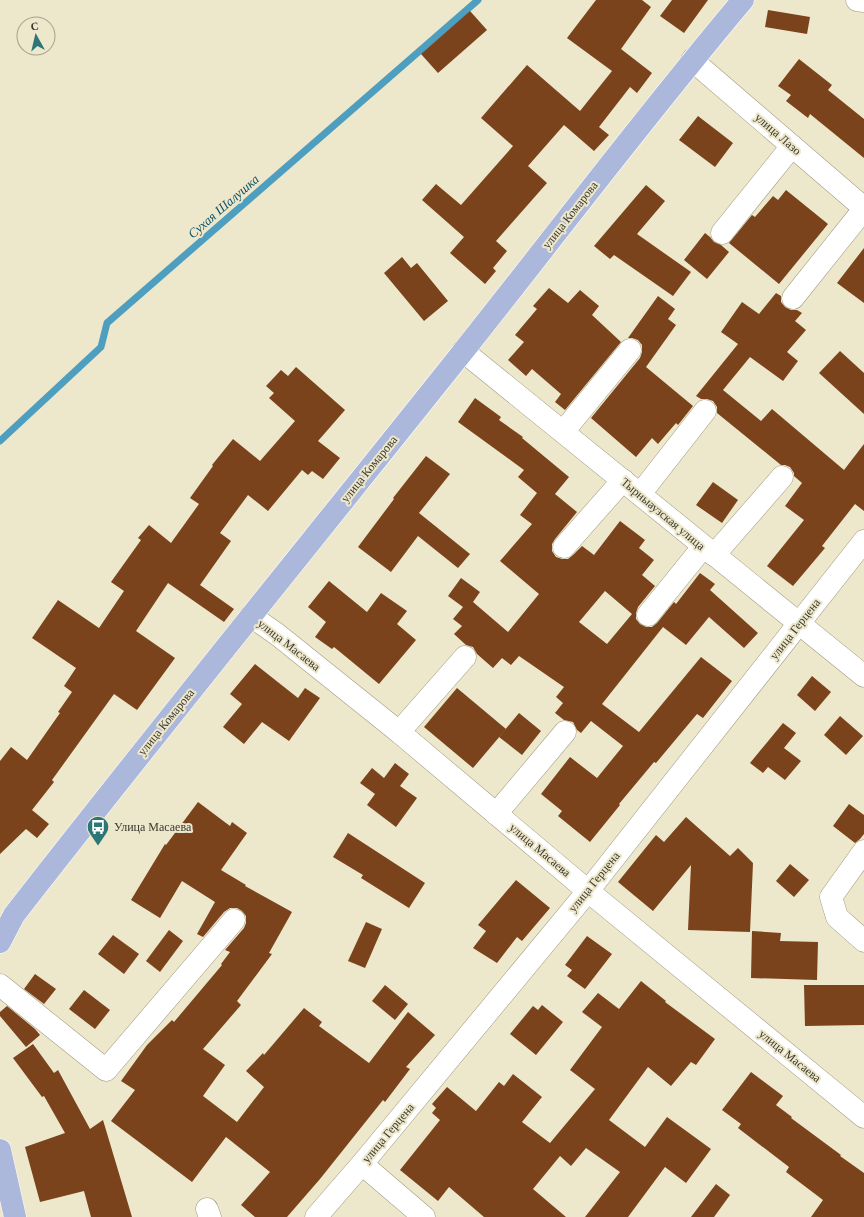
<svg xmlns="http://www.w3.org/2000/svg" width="864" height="1217" viewBox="0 0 864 1217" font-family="'Times New Roman',serif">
  <rect width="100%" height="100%" fill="#ede7cb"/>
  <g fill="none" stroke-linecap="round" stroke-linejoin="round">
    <path stroke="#4e9fbf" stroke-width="7" d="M0,441l101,-94 6,-24 371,-323"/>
  </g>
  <g fill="#7a431c" fill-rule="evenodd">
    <path d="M596,0h46l9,7 -30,42 31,24 -15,20 -7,-6 -31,40 10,8 -15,16 -30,-26 -36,41 19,17 -51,58 11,10 -14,17 3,3 -11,13 -35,-31 14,-16 -42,-37 14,-16 25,21 52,-59 -32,-28 46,-53 53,46 32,-40 -45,-33z"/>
    <path d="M672,0h36l-24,33 -24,-17z"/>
    <path d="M768,10l42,7 -3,17 -42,-7z"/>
    <path d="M470,11l17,19 -49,43 -17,-19z"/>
    <path d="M799,59l33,26 -4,5 36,29v39l-54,-44 -2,4 -22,-17 5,-6 -13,-9z"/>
    <path d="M698,116l35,27 -18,24 -36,-27z"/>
    <path d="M646,185l19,16 -28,33 54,38 -18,24 -59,-41 -4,4 -16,-13z"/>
    <path d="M786,190l42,34 -49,60 -50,-41 23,-28 3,2 18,-21 5,4z"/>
    <path d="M705,233l5,4 4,5 7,3 8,7 -22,27 -23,-19z"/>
    <path d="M864,248v55l-27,-20z"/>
    <path d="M402,257l9,11 6,-5 31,38 -24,20 -40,-48z"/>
    <path d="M549,288l19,15 12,-13 19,16 -7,9 29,27 -56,68 -10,-8 6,-8 -29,-25 -6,7 -18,-16 16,-18 -9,-7 22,-26 -4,-3z"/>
    <path d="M776,293l5,3v6l4,5 6,3h6l5,3 -7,8 11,9 -19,22 11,9 -15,20 -33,-24 -27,33 38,31 11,-12 72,61 20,-26v67l-9,-7 -33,42 3,2 -32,38 -26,-20 37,-46 -19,-14 17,-23 -8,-7v-3l-4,-6 -5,-2h-4l-64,-52v-6l-4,-6 -6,-2h-6l-5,-3 42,-52 -17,-12 21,-30 17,12z"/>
    <path d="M658,296l17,13 -7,10 8,6 -30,42 47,39 -15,19 -2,-2 -18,21 -6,-6 -16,19 -45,-39 49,-60 2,-6v-7l-4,-5 -6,-2h-4z"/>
    <path d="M840,351l24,22v41l-45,-41z"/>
    <path d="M296,367l49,43 -27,31 22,17 -17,21 -11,-8 -4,4 -6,-5 -34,41 -20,-16 -28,38 11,8 -31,44 34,24 -10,13 -56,-39 -32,48 39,27 -38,52 -23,-16 -62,86 2,2 -22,28 17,14 -12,14 -11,-9 -26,25v-93l11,-14 16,13 33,-47 -2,-1 14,-20 -8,-6 12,-18 -44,-30 26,-38 41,28 25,-37 -13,-9 30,-42 -3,-2 11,-13 22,18 28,-39 -9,-6 23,-32 -1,-1 21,-26 27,22 35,-40 -26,-23 5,-5 -8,-7 15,-16 7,6z"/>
    <path d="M475,398l26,19 -2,3 24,17 -1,1 47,39 -14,17 22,18 -22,27 -3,5v7l4,6 6,2h6l5,-4 9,-9 12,9 26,-34 25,19 -6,8 15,12 -12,15 13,11 -17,21 -2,6v6l4,5 6,3h6l5,-4 17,-21 2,2 24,-31 15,11 -5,6 48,43 -14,15 -35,-31 -23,28 -23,-18 -61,77 37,28 62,-75 31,24 -29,37 -6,-4 -41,49 -2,-1 -35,42 1,1 -30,37 -32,-26 4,-5 -21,-17 29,-37 27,21 26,-32 -32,-25 -10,12 -4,-3 -4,-8 -9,-2 -9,-7 8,-10 -7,-6 8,-10 -45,-31 -8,9 -9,-7 -9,10 -16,-14 -4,-7 -7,-2 -12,-11 8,-8 -9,-7 10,-12 -15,-11 13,-18 19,14 -7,10 35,30 31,-38 -39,-33 32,-37 -12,-9 17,-22 -19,-16 6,-7 -66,-48zM605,591l27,23 -25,30 -28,-22z"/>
    <path d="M426,456l24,18 -31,39 51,41 -12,14 -40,-32 -27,36 -33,-25 36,-48 -1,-1z"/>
    <path d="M713,482l25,18 -16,23 -26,-18z"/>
    <path d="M329,581l38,31 14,-19 26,18 -10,13 19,16 -37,44 -45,-37 -2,2 -17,-12 11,-15 -18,-15z"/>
    <path d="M255,664l43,34 7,-10 15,10 -31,43 -27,-19 -18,22 -21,-17 19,-23 -12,-10z"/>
    <path d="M812,676l19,16 -16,19 -18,-16z"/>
    <path d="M457,688l49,41 -33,39 -49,-41z"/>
    <path d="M519,713l22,18 -19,24 -23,-18z"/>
    <path d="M840,716l23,20 -17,19 -22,-20z"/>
    <path d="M783,723l13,10 -12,15 17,13 -16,19 -17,-13 -5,6 -13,-10z"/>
    <path d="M395,763l14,11 -9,12 17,12 -21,29 -29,-22 8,-11 -15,-11 12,-15 12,10z"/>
    <path d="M198,802l32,24 2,-4 15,11 -26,37 25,15 -1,1 47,26 -23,41 3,1 -35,47 4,4 -38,44 22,16 -22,31 34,26 27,-35 -18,-16 17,-18 1,2 40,-47 18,14 -3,4 50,37 39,-51 27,23 -29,32 4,2 -25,33 -2,-2 -63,79 -33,38h-32l-14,-12 29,-33 -44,-35 -34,45 -81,-61 24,-31 -14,-9 26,-36 25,-25 2,2 48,-57 -1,-1 9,-12 -5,-2 19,-22 2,-5v-7l-4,-5 -5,-3h-7l-6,4 -21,25 -6,-3 18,-32 -33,-21 -22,37 -29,-18 34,-56 1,1z"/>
    <path d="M849,804l15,11v19l-4,5 -5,4 -22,-17z"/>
    <path d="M686,817l44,39 8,-8 15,15 -3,69 -62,-2 3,-65 -38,46 -35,-29 38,-47 8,7z"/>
    <path d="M348,833l77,50 -16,25 -48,-30 2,-3 -30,-18z"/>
    <path d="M790,864l19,16 -15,17 -18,-16z"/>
    <path d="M516,880l34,28 -28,33 -5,-4 -20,26 -24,-15 13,-17 -8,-6z"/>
    <path d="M366,922l16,7 -17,39 -17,-7z"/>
    <path d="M169,930l14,11 -23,31 -14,-11z"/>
    <path d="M752,931l29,2 -1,8 38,1 -1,38 -66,-2z"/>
    <path d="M113,935l26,19 -15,20 -26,-20z"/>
    <path d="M587,936l25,18 -27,35 -18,-13 5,-6 -7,-5z"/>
    <path d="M35,974l21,15 -12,15 -20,-15z"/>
    <path d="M641,981l25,20 -1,1 50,37 -19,26 -5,-3 -20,24 -23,-19 -39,53 36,27 22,-30 44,32 -25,34 -21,-16 -37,50h-43l35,-45 -34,-24 -15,18 -11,-10 -27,33 33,28h-82l-35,-30 -11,14 -38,-31 40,-50 -8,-7 4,-5 -4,-4 15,-17 29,24 23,-29 5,4 9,-12 29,23 -20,25 28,21 45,-54 -25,-19 32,-43 -20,-15 16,-19 21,16z"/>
    <path d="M385,985l23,19 -13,16 -23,-19z"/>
    <path d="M804,985h60v40l-59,1z"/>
    <path d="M84,990l26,20 -15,19 -26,-20z"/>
    <path d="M542,1005l21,17 -27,33 -26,-21 23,-28 5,4z"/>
    <path d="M7,1006l28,23 5,6 -14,12 -26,-31v-4z"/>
    <path d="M33,1044l21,29 4,-3 32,59 13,-9 29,97h-41l-7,-26 -44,11 -15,-55 40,-14 -21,-37 -2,1 -29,-39z"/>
    <path d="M751,1072l32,24 -7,9 16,12 -1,1 50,37 -1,1 24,17v44h-53l12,-17 -37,-28 3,-5 -51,-39 3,-4 -19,-14z"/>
    <path d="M716,1184l14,11 -16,22h-23z"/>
  </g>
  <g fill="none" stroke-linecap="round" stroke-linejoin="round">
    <g stroke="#a09a80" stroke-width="23">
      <g id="minor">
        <path d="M857,0l7,1"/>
        <path d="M692,60l172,148"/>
        <path d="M722,233l70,-87"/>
        <path d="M793,298l71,-89"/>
        <path d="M463,351l401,325"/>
        <path d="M563,432l67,-82"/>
        <path d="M640,494l65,-83"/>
        <path d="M564,547l59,-67"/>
        <path d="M714,555l68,-78"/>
        <path d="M648,615l55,-68"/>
        <path d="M251,616l27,19 121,97 189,159 276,226"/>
        <path d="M399,732l66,-75"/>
        <path d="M496,814l69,-82"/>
        <path d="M864,851l-33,46 6,20 27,24"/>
        <path d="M0,985l106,85 128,-150"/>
        <path d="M362,1164l62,53"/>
        <path d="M207,1209l3,8"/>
        <path d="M316,1217l46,-53 226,-273 276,-350"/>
      </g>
    </g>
    <g stroke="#fff" stroke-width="23">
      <g id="major">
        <path d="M0,942l14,-27c147,-189 298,-374 447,-561 94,-118 185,-239 282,-354"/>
        <path d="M0,1150l15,67"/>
      </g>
    </g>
    <use href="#minor" stroke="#fff" stroke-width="22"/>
    <use href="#major" stroke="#abb8dc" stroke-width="22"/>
  </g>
  <defs>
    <g id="bus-pin" transform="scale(1.15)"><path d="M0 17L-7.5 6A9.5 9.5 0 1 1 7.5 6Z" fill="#2c7675" stroke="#ede7cb"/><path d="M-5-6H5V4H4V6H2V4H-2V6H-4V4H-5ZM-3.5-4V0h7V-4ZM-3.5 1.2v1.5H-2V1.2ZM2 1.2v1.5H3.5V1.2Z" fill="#fff"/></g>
  </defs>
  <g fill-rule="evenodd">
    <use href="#bus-pin" x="98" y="827"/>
  </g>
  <g text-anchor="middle" stroke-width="4" stroke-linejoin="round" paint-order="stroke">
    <g font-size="12" fill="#3a382d" stroke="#ede7cb">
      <text transform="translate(778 134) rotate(41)" y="4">улица Лазо</text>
      <text transform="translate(570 215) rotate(-52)" y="4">улица Комарова</text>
      <text transform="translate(369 469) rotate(-51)" y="4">улица Комарова</text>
      <text transform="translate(663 514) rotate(40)" y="4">Тырныаузская улица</text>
      <text transform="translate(795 629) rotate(-52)" y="4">улица Герцена</text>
      <text transform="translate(289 645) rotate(38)" y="4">улица Масаева</text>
      <text transform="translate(166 722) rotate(-51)" y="4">улица Комарова</text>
      <text transform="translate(540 850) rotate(40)" y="4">улица Масаева</text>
      <text transform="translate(594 882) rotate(-51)" y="4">улица Герцена</text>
      <text transform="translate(790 1056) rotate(39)" y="4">улица Масаева</text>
      <text transform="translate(388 1133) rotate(-50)" y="4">улица Герцена</text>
    </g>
    <g font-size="12" fill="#3a382d" stroke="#ede7cb" text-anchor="start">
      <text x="114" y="831">Улица Масаева</text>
    </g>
    <g font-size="13" font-style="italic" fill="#0e5369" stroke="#ede7cb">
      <text transform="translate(223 206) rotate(-41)" y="5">Сухая Шалушка</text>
    </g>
  </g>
  <g transform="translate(36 36) rotate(352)"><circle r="19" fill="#ede7cb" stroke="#a5a18c"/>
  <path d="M0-3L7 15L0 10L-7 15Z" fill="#2c7675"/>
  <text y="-6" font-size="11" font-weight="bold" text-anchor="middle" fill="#3a382d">С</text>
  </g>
</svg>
